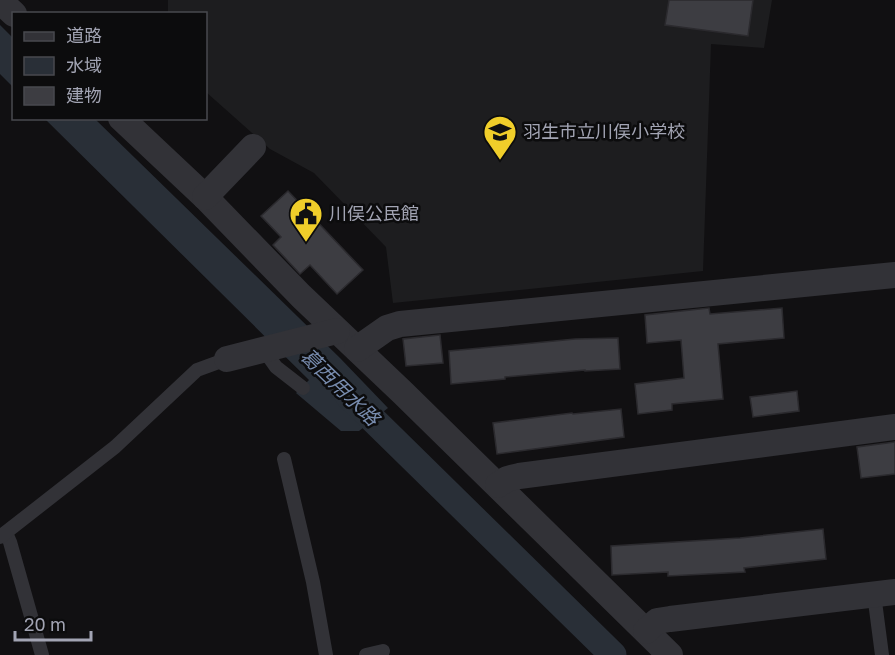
<svg xmlns="http://www.w3.org/2000/svg" width="895" height="655" viewBox="0 0 895 655" font-family="'Golos Text','Noto Sans JP',sans-serif">
  <rect width="100%" height="100%" fill="#111012"/>
  <path fill="#1d1d1f" d="M168,0h604l-8,48 -53,-4 -8,227 -310,32 -7,-56 -72,-74 -44,-24 -64,-57v-78h-38z"/>
  <g fill="#292f37">
    <path d="M0,25l13,13v49l-13,-13z"/>
    <path d="M45,119h50l245,239 48,50 -29,23h-18l-45,-38 13,-13z"/>
  </g>
  <g fill="none" stroke-linecap="round" stroke-linejoin="round">
    <path stroke="#292f37" stroke-width="27" d="M348,395l265,260"/>
  </g>
  <g fill="#3d3d42" stroke="#2b2a2e" stroke-width="1.5">
    <path d="M669,0h84l-5,36 -83,-11z"/>
    <path d="M288,191l75,79 -26,24 -27,-29 -10,9 -27,-29 8,-8 -20,-21z"/>
    <path d="M709,308l1,6 72,-6 2,30 -66,6 5,55 -51,5v6l-34,4 -3,-30 49,-6 -3,-38 -34,3 -2,-28z"/>
    <path d="M440,335l3,28 -37,3 -3,-27z"/>
    <path d="M618,338l2,31 -35,2v-1l-80,7v2l-54,5 -2,-33 126,-12z"/>
    <path d="M797,391l2,20 -46,6 -3,-20z"/>
    <path d="M621,409l3,28 -127,17 -4,-31 79,-10 1,1z"/>
    <path d="M895,442v32l-34,4 -4,-31z"/>
    <path d="M823,529l3,30 -82,9 1,4 -77,4v-4l-56,3 -1,-29 129,-8z"/>
  </g>
  <g fill="none" stroke-linecap="round" stroke-linejoin="round">
    <g stroke="#323237" stroke-width="14">
      <path d="M264,350l12,17 27,21"/>
      <path d="M284,459l29,123 13,73"/>
      <path d="M6,533l4,9 32,113"/>
      <path d="M0,537l115,-90 82,-77 30,-11"/>
      <path d="M874,594l8,61"/>
      <path d="M366,655l17,-4"/>
    </g>
    <g stroke="#323237" stroke-width="26">
      <path d="M0,1l14,13"/>
      <path d="M121,118l84,79 96,99 102,97 267,262"/>
      <path d="M205,197l48,-50"/>
      <path d="M357,349l30,-21 13,-4 495,-49"/>
      <path d="M227,359l110,-28"/>
      <path d="M498,485l9,-6 12,-3 376,-49"/>
      <path d="M646,631l11,-10 13,-2 225,-27"/>
    </g>
  </g>
  <defs>
    <g id="school-pin" transform="scale(1.725)"><path d="M0 17L-7.5 6A9.5 9.5 0 1 1 7.5 6Z" fill="#f0ce2a" stroke="#0c0c0d"/><path d="M0-5L7-2L0 1L-7-2ZM-4 1L0 2.5L4 1V4Q0 6-4 4Z" fill="#111"/></g>
    <g id="civic-pin" transform="scale(1.725)"><path d="M0 17L-7.5 6A9.5 9.5 0 1 1 7.5 6Z" fill="#f0ce2a" stroke="#0c0c0d"/><path d="M-.6-6.5H3V-4.5H.6V-3L4-1V1h2V6H-6V1h2V-1L-.6-3ZM-1.2 2.5V6h2.4V2.5Z" fill="#111"/></g>
  </defs>
  <g fill-rule="evenodd">
    <use href="#school-pin" x="500" y="132"/>
    <use href="#civic-pin" x="306" y="214"/>
  </g>
  <g text-anchor="middle" stroke-width="5" stroke-linejoin="round" paint-order="stroke">
    <g font-size="18" fill="#a2a4b3" stroke="#0c0c0d" text-anchor="start">
      <text x="523" y="138">羽生市立川俣小学校</text>
      <text x="329" y="220">川俣公民館</text>
    </g>
    <g font-size="20" font-style="italic" fill="#788cae" stroke="#0c0c0d">
      <text transform="translate(340 387) rotate(44)" y="7">葛西用水路</text>
    </g>
  </g>
  <rect x="12" y="12" width="195" height="108" fill="#0c0c0d" stroke="#48494f" stroke-width="1.5"/>
  <rect x="24" y="32" width="30" height="9" fill="#323237" stroke="#48494f" stroke-width="1.5"/>
  <text x="66" y="42" font-size="18" fill="#a2a4b3">道路</text>
  <rect x="24" y="57" width="30" height="18" fill="#292f37" stroke="#48494f" stroke-width="1.5"/>
  <text x="66" y="72" font-size="18" fill="#a2a4b3">水域</text>
  <rect x="24" y="87" width="30" height="18" fill="#3d3d42" stroke="#48494f" stroke-width="1.5"/>
  <text x="66" y="102" font-size="18" fill="#a2a4b3">建物</text>
  <path d="M15 631v9h76v-9" fill="none" stroke="#a2a4b3" stroke-width="3"/>
  <text x="24" y="631" font-size="18" fill="#a2a4b3" stroke="#0c0c0d" stroke-width="4.5" paint-order="stroke">20 m</text>
</svg>
